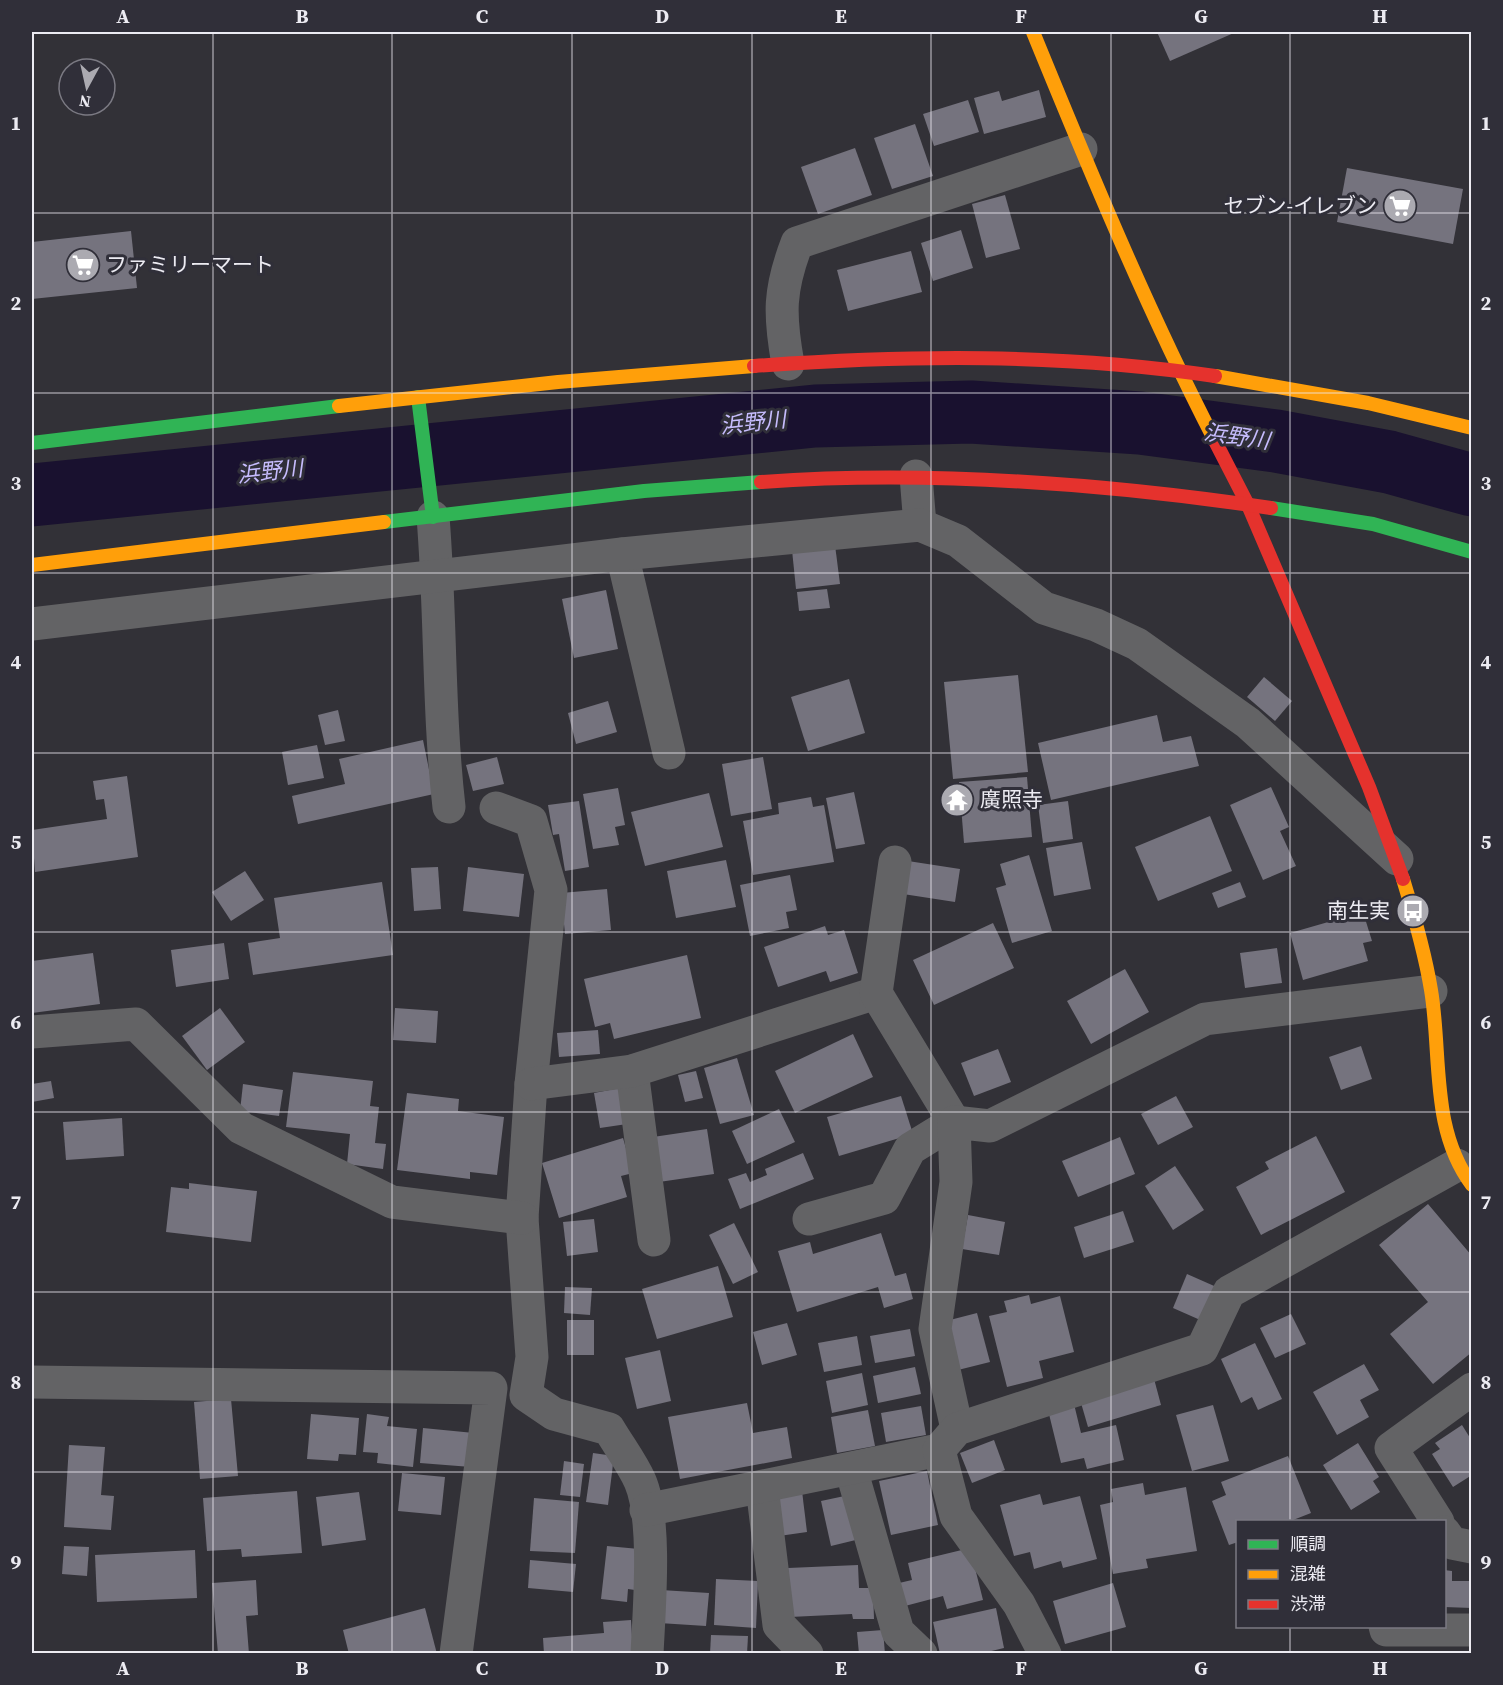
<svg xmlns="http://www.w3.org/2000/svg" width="1503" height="1685" viewBox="0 0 1503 1685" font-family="'Source Serif 4','Noto Sans JP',serif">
  <rect width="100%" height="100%" fill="#323137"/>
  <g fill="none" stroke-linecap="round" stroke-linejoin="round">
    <path stroke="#19112f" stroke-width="63" d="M32,495l783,-79 156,-4 169,11 136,18 113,21 83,23"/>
  </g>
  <g fill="#75737e">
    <path d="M1157,32h79l-66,29z"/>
    <path d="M1039,90l7,27 -62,17 -10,-36 25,-7 3,10z"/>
    <path d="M968,100l11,32 -45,14 -11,-32z"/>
    <path d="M915,124l18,52 -41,13 -18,-51z"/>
    <path d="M855,148l17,47 -54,19 -17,-47z"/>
    <path d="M1347,168l116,21 -10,55 -116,-22z"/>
    <path d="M1005,195l15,54 -34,9 -14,-54z"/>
    <path d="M961,230l12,38 -40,13 -12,-38z"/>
    <path d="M131,231l6,57 -105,11v-57z"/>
    <path d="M911,251l11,41 -74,19 -11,-41z"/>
    <path d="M835,545l5,39 -44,5 -4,-39z"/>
    <path d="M827,589l3,19 -31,3 -2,-19z"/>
    <path d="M606,590l12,59 -44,9 -12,-59z"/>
    <path d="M1018,675l10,97 -75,7 -9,-97z"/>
    <path d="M1264,677l28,24 -17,20 -28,-24z"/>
    <path d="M849,679l16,54 -57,18 -17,-54z"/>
    <path d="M608,701l9,31 -41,12 -8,-31z"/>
    <path d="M338,710l7,31 -20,4 -7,-30z"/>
    <path d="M1157,715l6,27 28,-6 8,30 -148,34 -13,-57z"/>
    <path d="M423,740l11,54 -136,30 -6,-28 53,-12 -6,-25z"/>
    <path d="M317,745l7,33 -36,7 -6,-33z"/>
    <path d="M497,757l7,27 -31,7 -7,-26z"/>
    <path d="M763,757l9,52 -41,7 -9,-52z"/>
    <path d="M127,776l11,81 -103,15 -3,-42 75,-11 -3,-20 -8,1 -3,-19z"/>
    <path d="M1027,777l5,60 -68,6 -5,-61z"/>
    <path d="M1271,787l18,40 -9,4 16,35 -33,14 -33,-75z"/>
    <path d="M618,788l7,37 -10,2 4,18 -26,4 -10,-55z"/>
    <path d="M854,792l11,52 -29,5 -10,-51z"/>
    <path d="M709,793l14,54 -78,19 -14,-54z"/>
    <path d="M811,797l2,10 11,-2 10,57 -81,13 -10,-54 36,-7 -1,-11z"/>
    <path d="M579,801l10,66 -24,4 -6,-37 -6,1 -5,-30z"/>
    <path d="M1068,801l5,38 -30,4 -5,-38z"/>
    <path d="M1210,816l22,55 -74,30 -23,-54z"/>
    <path d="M1082,842l9,47 -37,7 -8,-48z"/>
    <path d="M1029,855l23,76 -40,12 -16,-55 10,-3 -6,-21z"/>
    <path d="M726,860l10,47 -60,11 -9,-47z"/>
    <path d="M908,861l52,8 -5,33 -52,-8z"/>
    <path d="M438,867l3,42 -27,2 -3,-43z"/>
    <path d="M468,867l56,7 -5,43 -56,-6z"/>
    <path d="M245,871l19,29 -33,21 -19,-29z"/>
    <path d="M790,875l7,35 -11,2 3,16 -39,8 -10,-51z"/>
    <path d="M382,882l11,73 -140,20 -5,-32 32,-5 -6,-40z"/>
    <path d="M1240,882l6,15 -28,11 -6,-15z"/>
    <path d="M607,889l4,41 -46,4 -4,-41z"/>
    <path d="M1363,912l9,29 -9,2 5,18 -65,19 -13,-47z"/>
    <path d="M993,923l21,45 -80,37 -21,-45z"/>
    <path d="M825,926l3,9 16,-5 14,43 -28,9 -4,-11 -48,16 -14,-40z"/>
    <path d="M224,943l5,36 -53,8 -5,-37z"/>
    <path d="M1277,948l5,35 -37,5 -5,-35z"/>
    <path d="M93,953l7,51 -68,9v-52z"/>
    <path d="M687,955l14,63 -87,21 -4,-16 -15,4 -11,-48z"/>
    <path d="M1125,969l24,43 -58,32 -24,-43z"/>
    <path d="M220,1008l25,34 -38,28 -25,-34z"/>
    <path d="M395,1008l43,3 -2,32 -43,-3z"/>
    <path d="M598,1030l2,24 -41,3 -2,-24z"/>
    <path d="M853,1034l20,43 -78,36 -20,-42z"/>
    <path d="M1361,1046l11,33 -31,11 -12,-33z"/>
    <path d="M998,1049l13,33 -37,14 -13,-33z"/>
    <path d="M737,1058l17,57 -34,9 -16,-56z"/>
    <path d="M696,1071l7,27 -18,4 -7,-27z"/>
    <path d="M293,1072l80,9 -3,25 9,1 -4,36 11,1 -3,25 -36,-5 3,-30 -64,-7z"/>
    <path d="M51,1081l3,17 -22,4v-18z"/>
    <path d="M243,1084l40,6 -4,26 -39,-5z"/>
    <path d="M620,1088l7,36 -27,4 -6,-35z"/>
    <path d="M407,1093l52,6 -1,12 46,6 -7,58 -27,-3v7l-73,-9z"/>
    <path d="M901,1096l12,38 -74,22 -12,-39z"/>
    <path d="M1176,1096l17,31 -35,18 -17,-31z"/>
    <path d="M779,1109l16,33 -48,22 -15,-33z"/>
    <path d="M122,1118l2,38 -58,4 -3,-38z"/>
    <path d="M707,1129l7,45 -55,8 -6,-45z"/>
    <path d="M1316,1136l29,56 -84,43 -25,-48 33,-18 -4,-7z"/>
    <path d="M1120,1137l15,37 -57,23 -16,-36z"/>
    <path d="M623,1138l10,35 -12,3 6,21 -68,21 -17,-55z"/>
    <path d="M803,1153l11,26 -74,30 -12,-30 18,-6 4,9 17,-7 -2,-6z"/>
    <path d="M1175,1166l29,44 -31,20 -28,-44z"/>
    <path d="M189,1183l68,8 -6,51 -85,-10 5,-45 18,2z"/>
    <path d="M1428,1204l44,52v96l-39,32 -43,-50 38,-32 -49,-57z"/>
    <path d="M1123,1211l11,31 -50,16 -10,-31z"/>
    <path d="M968,1215l37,7 -6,33 -37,-6z"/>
    <path d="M594,1219l4,33 -31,4 -4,-34z"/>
    <path d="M734,1223l24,49 -25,12 -24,-49z"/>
    <path d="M881,1233l14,43 11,-3 7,26 -29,9 -6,-21 -81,25 -19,-61 32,-9 3,12z"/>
    <path d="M718,1266l15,51 -76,22 -15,-50z"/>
    <path d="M1187,1274l34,15 -14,34 -34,-15z"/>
    <path d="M565,1287l27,1 -2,27 -26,-2z"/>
    <path d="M1029,1295l2,9 29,-8 14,56 -35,9 4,17 -36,9 -18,-71 18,-4 -3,-11z"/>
    <path d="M977,1313l13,49 -32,8 -12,-49z"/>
    <path d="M1291,1314l15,30 -31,14 -15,-30z"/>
    <rect x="567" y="1320" width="27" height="35"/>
    <path d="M787,1323l10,32 -35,10 -9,-33z"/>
    <path d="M910,1329l5,27 -40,7 -5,-27z"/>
    <path d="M857,1336l5,29 -38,7 -6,-29z"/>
    <path d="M1255,1343l27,56 -24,11 -6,-13 -11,6 -20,-44z"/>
    <path d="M660,1350l11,51 -34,8 -12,-51z"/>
    <path d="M1364,1364l15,26 -19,10 9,17 -32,18 -24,-43z"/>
    <path d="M915,1367l6,27 -43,9 -5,-27z"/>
    <path d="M862,1373l6,32 -36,8 -6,-32z"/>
    <path d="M1153,1375l8,30 -73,22 -9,-31z"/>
    <path d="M231,1399l7,77 -38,3 -6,-77z"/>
    <path d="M747,1403l6,30 34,-6 5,31 -112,21 -12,-62z"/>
    <path d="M1074,1404l7,29 35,-8 8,35 -37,9 -3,-11 -23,5 -13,-53z"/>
    <path d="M1213,1405l16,56 -37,10 -16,-56z"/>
    <path d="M921,1406l5,29 -40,7 -5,-29z"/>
    <path d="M868,1410l7,36 -38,7 -6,-36z"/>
    <path d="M311,1414l48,4 -3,37 -17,-1 -1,7 -31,-2z"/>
    <path d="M367,1414l22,3 -2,9 30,3 -4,38 -36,-4 1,-10 -15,-1z"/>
    <path d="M1462,1425l10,16v34l-19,12 -21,-33 8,-5 -5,-6z"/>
    <path d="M423,1428l51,5 -3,34 -51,-4z"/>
    <path d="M994,1440l11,30 -33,13 -12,-30z"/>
    <path d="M1358,1443l21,34 -6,4 7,11 -29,18 -28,-45z"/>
    <path d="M69,1445l36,2 -4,48 13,1 -3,34 -47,-3z"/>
    <path d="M593,1453l21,3 -6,49 -22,-3z"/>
    <path d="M1288,1456l23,57 -23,9h-50v20l-9,3 -17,-44 14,-6 -5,-13z"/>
    <path d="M564,1461l20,3 -4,33 -20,-2z"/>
    <path d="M927,1471l11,54 -47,10 -12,-54z"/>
    <path d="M402,1473l43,4 -4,38 -43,-4z"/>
    <path d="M1143,1483l2,12 41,-8 11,64 -51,8 2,9 -35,6 -13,-69 13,-3 -2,-13z"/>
    <path d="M297,1491l5,62 -60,4 -1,-8 -34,2 -4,-53z"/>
    <path d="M802,1491l5,41 -28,4 -6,-41z"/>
    <path d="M359,1492l7,48 -44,6 -6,-49z"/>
    <path d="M854,1494l10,44 -33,8 -10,-45z"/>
    <path d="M1040,1494l3,11 37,-9 17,63 -34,9 -2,-7 -27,8 -4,-17 -16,4 -14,-51z"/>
    <path d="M534,1498l45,4 -4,51 -45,-2z"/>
    <path d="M64,1546l25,1 -2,29 -25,-2z"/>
    <path d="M607,1546l32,3 -4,41 -7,-1 -1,13 -26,-3z"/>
    <path d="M970,1548l13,52 -36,9 -4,-13 -38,10 -6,-23 13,-3 -4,-17z"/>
    <path d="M195,1550l2,48 -100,4 -2,-47z"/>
    <path d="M530,1560l46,4 -3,28 -45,-4z"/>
    <path d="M858,1565l1,23h14l1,31h-21l-1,-5 -62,3 -2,-49z"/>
    <path d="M1444,1570l8,1v10h20v27l-28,-1z"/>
    <path d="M716,1579l42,2 -2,47 -42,-3z"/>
    <path d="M256,1580l2,35 -12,1 3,38h-31l-6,-71z"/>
    <path d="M1113,1583l13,44 -61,17 -12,-43z"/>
    <path d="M661,1590l48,3 -3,33 -47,-3z"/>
    <path d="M425,1608l12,46h-88l-6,-24z"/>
    <path d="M996,1608l8,40 -25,6h-39l-7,-32z"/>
    <path d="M631,1620l2,34h-89l-1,-16 61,-5 -1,-11z"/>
    <path d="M883,1630l2,24h-26l-2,-22z"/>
    <path d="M711,1635l37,1 -1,18h-37z"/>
  </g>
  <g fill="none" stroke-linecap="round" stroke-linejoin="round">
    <g stroke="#636365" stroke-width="33">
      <path d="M788,364c-9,-50 -9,-74 9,-121l284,-94"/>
      <path d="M916,476l4,49"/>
      <path d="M433,517c8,97 5,194 16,290"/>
      <path d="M622,554l47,199"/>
      <path d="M32,624l590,-70 298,-29 38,16 86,67 52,17 41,19 111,79 149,136"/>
      <path d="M496,808l35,13 20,69 -20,194 -9,134 10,139 -6,38 28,19 55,15c10,17 23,34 31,52 17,39 9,129 7,173"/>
      <path d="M32,1032l104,-8 105,104 151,74 130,16"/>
      <path d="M632,1071l22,169"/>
      <path d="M531,1084l101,-13 244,-78"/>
      <path d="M809,1219l75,-21 26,-49 44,-27 -78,-129 19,-131"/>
      <path d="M32,1382l459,6 -35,266"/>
      <path d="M957,1429l-22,-100 21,-147 -2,-60 36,4 215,-107 226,-28"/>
      <path d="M851,1469l47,163 23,22"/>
      <path d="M762,1487l17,138 28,29"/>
      <path d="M646,1510l293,-60"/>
      <path d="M1438,1522l-47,-74 81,-59"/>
      <path d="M1444,1532l8,11 20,4"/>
      <path d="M1385,1626l1,4h86"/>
      <path d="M1045,1654l-26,-50 -63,-88 -17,-66 18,-21 245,-80 27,-57 228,-127"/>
    </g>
    <g stroke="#30b455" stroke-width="14">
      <path d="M418,397l15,120"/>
      <path d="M32,443l307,-37"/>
      <path d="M1271,508l102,16 99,28"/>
      <path d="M384,522l260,-31 117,-9"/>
    </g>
    <g stroke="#ff9f0a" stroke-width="14">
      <path d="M1033,32c56,137 113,275 181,407"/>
      <path d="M1215,376l153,27 104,25"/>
      <path d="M339,406l219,-24 196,-16"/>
      <path d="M32,565l352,-43"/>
      <path d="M1403,879c11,36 22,74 28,111 11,66 -1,139 41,195"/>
    </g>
    <g stroke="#e5322d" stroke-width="14">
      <path d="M754,366c154,-11 307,-13 461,10"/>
      <path d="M1214,439l34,66 121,282 34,92"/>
      <path d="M761,482c170,-12 341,1 510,26"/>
    </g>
  </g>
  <path fill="none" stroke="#ecebf2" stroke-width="1.5" stroke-opacity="0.55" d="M213,32v1622M392,32v1622M572,32v1622M752,32v1622M931,32v1622M1111,32v1622M1290,32v1490M32,213h1440M32,393h1440M32,573h1440M32,753h1440M32,932h1440M32,1112h1440M32,1292h1440M32,1472h1440M1290,1626v28"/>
  <defs>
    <g id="supermarket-disc" transform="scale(1.725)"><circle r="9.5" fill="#abaab1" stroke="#302f39"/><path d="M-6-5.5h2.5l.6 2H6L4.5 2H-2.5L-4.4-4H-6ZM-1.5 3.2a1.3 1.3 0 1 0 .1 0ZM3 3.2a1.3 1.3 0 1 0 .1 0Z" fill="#fff"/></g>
    <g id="temple-disc" transform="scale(1.725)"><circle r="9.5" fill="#abaab1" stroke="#302f39"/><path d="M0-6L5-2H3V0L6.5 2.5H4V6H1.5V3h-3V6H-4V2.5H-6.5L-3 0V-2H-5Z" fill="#fff"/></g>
    <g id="bus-disc" transform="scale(1.725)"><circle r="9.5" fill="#abaab1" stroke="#302f39"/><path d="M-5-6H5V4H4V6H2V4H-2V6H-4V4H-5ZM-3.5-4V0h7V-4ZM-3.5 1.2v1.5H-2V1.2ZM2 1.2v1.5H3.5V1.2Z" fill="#fff"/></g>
  </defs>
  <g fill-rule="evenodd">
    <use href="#supermarket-disc" x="1400" y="206"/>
    <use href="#supermarket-disc" x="83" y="265"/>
    <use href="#temple-disc" x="957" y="800"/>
    <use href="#bus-disc" x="1413" y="911"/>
  </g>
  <g text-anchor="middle" stroke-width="6" stroke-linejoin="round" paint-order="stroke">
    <g font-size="21" fill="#ecebf2" stroke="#302f39" text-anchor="end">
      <text x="1377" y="213">セブン-イレブン</text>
      <text x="106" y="272" text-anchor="start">ファミリーマート</text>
      <text x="980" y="807" text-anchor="start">廣照寺</text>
      <text x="1390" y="918">南生実</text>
    </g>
    <g font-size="22" font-style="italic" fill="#c6bcfd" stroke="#302f39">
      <text transform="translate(753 422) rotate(-6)" y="8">浜野川</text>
      <text transform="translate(1237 436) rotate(8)" y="8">浜野川</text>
      <text transform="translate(270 471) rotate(-6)" y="8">浜野川</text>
    </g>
  </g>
  <rect width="1503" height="1685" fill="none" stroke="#302f39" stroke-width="66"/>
  <rect x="1236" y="1520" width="210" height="108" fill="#302f39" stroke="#7b7a83" stroke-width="1.5"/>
  <rect x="1248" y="1540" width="30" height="9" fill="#30b455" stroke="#7b7a83" stroke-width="1.5"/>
  <text x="1290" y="1550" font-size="18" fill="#ecebf2">順調</text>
  <rect x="1248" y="1570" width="30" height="9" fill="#ff9f0a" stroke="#7b7a83" stroke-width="1.5"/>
  <text x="1290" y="1580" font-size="18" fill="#ecebf2">混雑</text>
  <rect x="1248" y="1600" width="30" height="9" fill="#e5322d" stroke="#7b7a83" stroke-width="1.5"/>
  <text x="1290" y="1610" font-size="18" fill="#ecebf2">渋滞</text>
  <g transform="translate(87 87) rotate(188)"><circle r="28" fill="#302f39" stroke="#7b7a83" stroke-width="1.5"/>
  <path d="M0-4.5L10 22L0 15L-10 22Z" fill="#abaab1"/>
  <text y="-9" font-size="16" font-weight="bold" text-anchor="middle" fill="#ecebf2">N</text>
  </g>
  <rect x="33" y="33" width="1437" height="1619" fill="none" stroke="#ecebf2" stroke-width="2"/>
  <g font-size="20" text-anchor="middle" font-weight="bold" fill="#ecebf2">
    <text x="123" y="23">A</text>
    <text x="302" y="23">B</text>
    <text x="482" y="23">C</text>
    <text x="662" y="23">D</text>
    <text x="841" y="23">E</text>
    <text x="1021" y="23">F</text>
    <text x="1201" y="23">G</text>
    <text x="1380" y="23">H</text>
    <text x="16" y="130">1</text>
    <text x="1486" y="130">1</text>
    <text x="16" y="310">2</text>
    <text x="1486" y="310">2</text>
    <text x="16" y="490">3</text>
    <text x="1486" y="490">3</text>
    <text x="16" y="669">4</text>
    <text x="1486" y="669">4</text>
    <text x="16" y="849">5</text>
    <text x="1486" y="849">5</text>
    <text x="16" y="1029">6</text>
    <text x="1486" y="1029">6</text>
    <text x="16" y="1209">7</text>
    <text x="1486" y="1209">7</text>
    <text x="16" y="1389">8</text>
    <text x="1486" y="1389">8</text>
    <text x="16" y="1569">9</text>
    <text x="1486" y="1569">9</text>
    <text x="123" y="1675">A</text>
    <text x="302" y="1675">B</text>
    <text x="482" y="1675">C</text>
    <text x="662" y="1675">D</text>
    <text x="841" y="1675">E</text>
    <text x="1021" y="1675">F</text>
    <text x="1201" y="1675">G</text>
    <text x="1380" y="1675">H</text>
  </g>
</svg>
